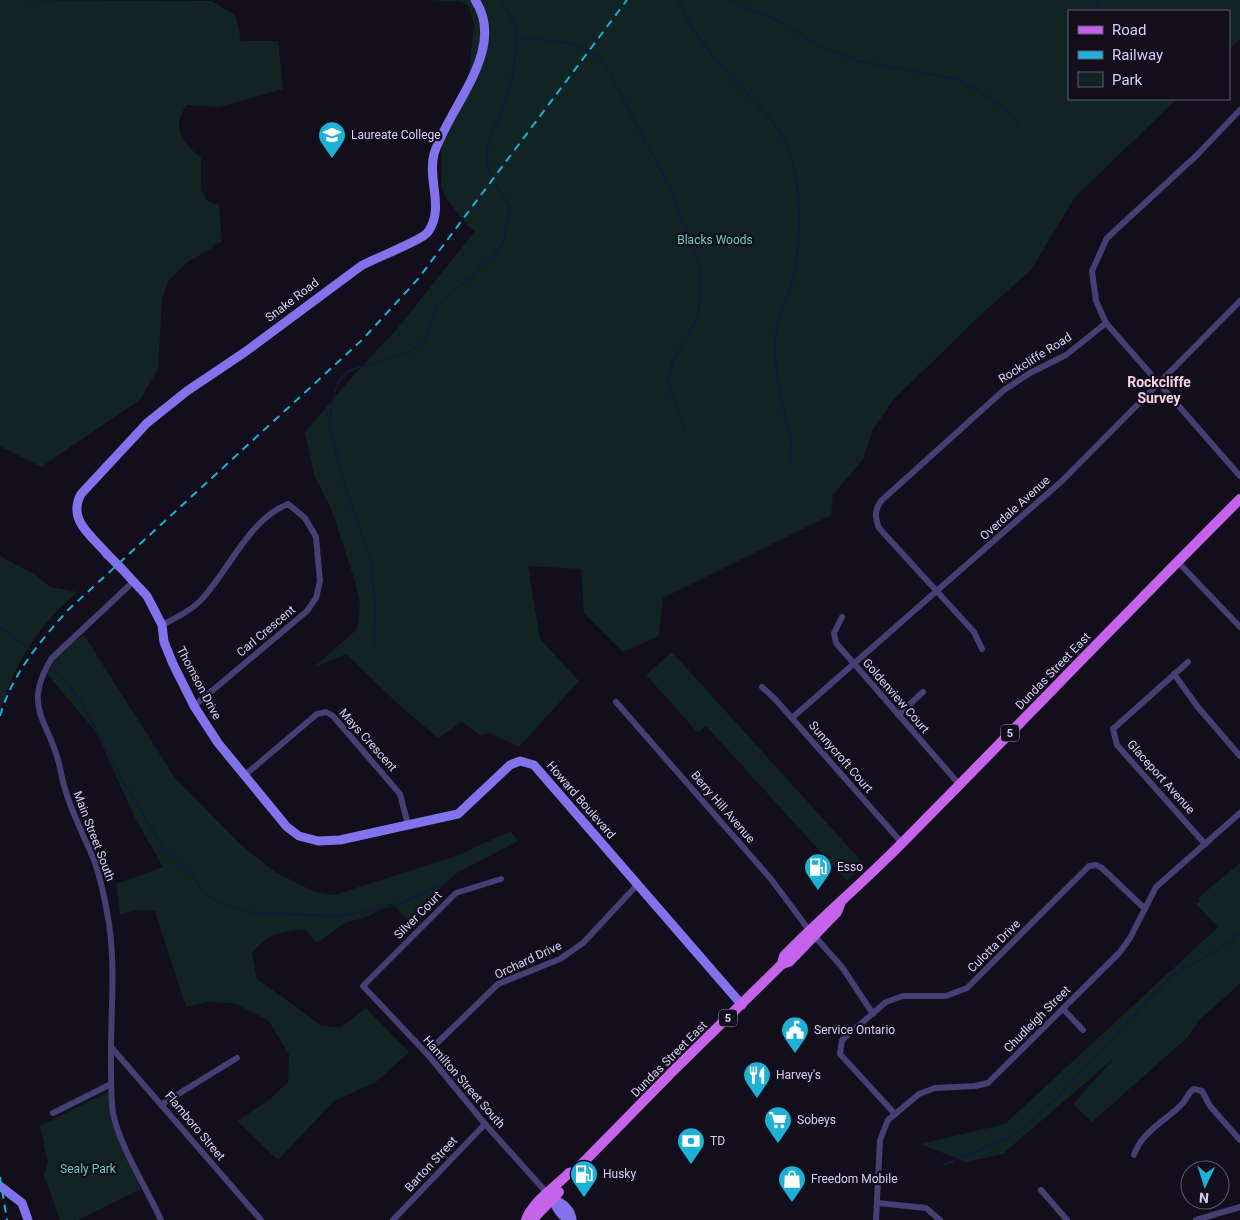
<svg xmlns="http://www.w3.org/2000/svg" width="1240" height="1220" viewBox="0 0 1240 1220" font-family="Roboto,sans-serif">
  <rect width="100%" height="100%" fill="#120e1b"/>
  <g fill="#122324">
    <path d="M0,0l212,1 24,15 5,25h37l5,48 -64,18 -32,-2c-17,23 -4,37 14,53v31l6,12 12,4 3,37 -9,3 -1,3 -26,15 -17,17 -7,19 -4,70 -18,31 -99,67 -41,-21z"/>
    <path d="M429,0h811v39l-11,11v-39h-160v88h108l-102,98 -44,73 -46,41 -91,88 -21,30 -10,30 -30,36 -2,20 -168,83 -4,38 -36,16 -39,-39 -3,-44 -53,-3 12,73 39,42 -60,66 -29,-14 -11,2 -17,-13 -24,16 -40,-34 -52,-50 -33,14 42,-37 3,-6 2,-21 -6,-26 -22,-67 -18,-36 -9,-43 48,-56 44,-47 78,-98 -9,-7 -20,-26 -5,-12 1,-44 25,-54 7,-63 -5,-18 -8,-5z"/>
    <path d="M0,556l34,18 16,13 28,5c-36,27 -67,77 -78,120z"/>
    <path d="M84,635l91,143 66,67 34,27 40,20 19,3 122,-39 55,-25 7,10 -63,33 -48,46 -15,-17 -25,14 -22,6 -28,20 -12,-14c-24,3 -37,4 -53,24l5,26 65,47 19,1 25,-19 43,44 -33,30 -42,19 -56,59 -41,-39 32,-21 19,-18 1,-27 -20,-34 -35,-18 -27,-1 -21,5 -31,-96 -19,-1 -16,4 -4,-30 47,-17 -28,-49 -39,-86 -49,-58 15,-25z"/>
    <path d="M672,652l192,212 -17,17 -141,-155 -8,7 -52,-58z"/>
    <path d="M1240,863v121l-42,37 -10,16 -96,85 -19,-18 41,-46 -111,96 -37,8 -46,-18 85,-20 213,-197 -22,-23 4,-3 -2,-3z"/>
    <path d="M109,1091l9,48 23,50 -63,31h-18l-16,-45 4,-12 -8,-37z"/>
  </g>
  <g fill="none" stroke-linecap="round" stroke-linejoin="round">
    <g stroke="#101b38" stroke-width="2">
      <path d="M678,0c13,31 33,56 56,80 18,19 39,37 51,61 18,36 17,107 6,146 -5,15 -13,30 -15,46 -3,34 5,69 14,101 2,9 0,21 0,31"/>
      <path d="M727,0l50,20 42,26 39,15 98,18 25,13 30,22 7,11"/>
      <path d="M1097,0l3,11"/>
      <path d="M515,37l48,5 21,7 18,10 67,127 31,80 1,25 -4,28 -25,44 -4,21 17,47"/>
      <path d="M492,176c-14,-26 4,-49 13,-72 7,-18 13,-58 10,-77 -2,-9 -10,-19 -15,-27"/>
      <path d="M0,627l30,22"/>
      <path d="M374,649l1,-45 -4,-43 -25,-71 -16,-60 1,-24 8,-26 9,-9 61,-18 16,-14 14,-36 31,-25 26,-25 8,-13 6,-32 -14,-24"/>
      <path d="M54,669l27,31 35,70 46,75 32,32 10,16 20,12 31,8 85,3 54,-10 50,-22"/>
      <path d="M960,1158l52,-21 43,-37 116,-124 55,-31 14,-13"/>
      <path d="M944,1165l9,-4"/>
    </g>
    <g stroke="#463f74" stroke-width="6">
      <path d="M1240,110l-43,45 -90,83 -15,33 4,30 10,22 134,153"/>
      <path d="M1177,561l63,66"/>
      <path d="M133,582l-81,76c-32,51 -1,64 8,110 6,34 21,61 34,92 6,17 10,35 13,52 10,50 3,104 4,155 0,15 0,31 2,46 6,32 34,76 48,107"/>
      <path d="M842,617l-8,16 2,10 123,141"/>
      <path d="M162,625c14,-7 28,-14 39,-25 27,-28 48,-81 87,-96l17,14 11,19 4,44 -4,17 -9,13 -113,95"/>
      <path d="M982,649l-8,-17 -95,-104c-4,-11 -5,-17 2,-27l123,-111 26,-17 36,-18 40,-32"/>
      <path d="M1188,662l-75,67 4,16 88,99"/>
      <path d="M1174,674l23,32 43,50"/>
      <path d="M762,687l13,12 127,144"/>
      <path d="M616,702l155,177 38,51 33,37 31,47"/>
      <path d="M898,715l25,-23"/>
      <path d="M792,718l271,-238 177,-179"/>
      <path d="M245,775l72,-61 9,-2 7,4 67,78 8,31"/>
      <path d="M501,879l-45,14 -93,93 66,70 56,68 63,70"/>
      <path d="M1063,1009l20,21"/>
      <path d="M111,1047l150,173"/>
      <path d="M429,1056l3,-8 66,-64 62,-25 23,-16 55,-59"/>
      <path d="M162,1104l75,-46"/>
      <path d="M53,1113l58,-29"/>
      <path d="M895,1114l-55,-60 2,-14 44,-38 17,-6h43l21,-8 122,-122 7,-1 6,3 42,40"/>
      <path d="M1134,1155c7,-23 33,-35 48,-51 5,-5 6,-12 12,-15l8,2 8,15 30,34"/>
      <path d="M1041,1190l26,30"/>
      <path d="M878,1203l48,5 14,12"/>
      <path d="M393,1220l92,-96"/>
      <path d="M876,1220l4,-80 8,-20 31,-26 16,-6 40,-2 13,-3 7,-7 125,-124 10,-14 26,-51 84,-74"/>
      <path d="M1196,1220l44,-13"/>
    </g>
    <g stroke="#8273ec" stroke-width="9">
      <path d="M107,554c-16,-19 -40,-34 -26,-60l66,-71 40,-32 58,-39 116,-86c14,-8 60,-25 67,-34 17,-24 -1,-52 6,-78 14,-46 74,-105 41,-154"/>
      <path d="M121,568l26,28 15,29 2,17 9,22 21,42 24,37 69,84 12,9 19,5 22,-1 104,-23 14,-3 52,-49 10,-4 14,4 208,240"/>
      <path d="M0,1186l22,17 6,17"/>
      <path d="M548,1194c9,11 9,22 24,26"/>
      <path d="M552,1199c10,3 19,10 20,21"/>
    </g>
    <g stroke="#c564ea" stroke-width="10">
      <path d="M782,964l7,-2 48,-50 4,-10"/>
      <path d="M526,1220c6,-18 29,-33 43,-47l5,-1 99,-101 109,-107 2,-8c39,-40 81,-75 120,-115 112,-113 223,-229 336,-342"/>
      <path d="M529,1220l6,-3 24,-25"/>
    </g>
    <g stroke="#1db1d6" stroke-width="2" stroke-dasharray="8 6" stroke-linecap="butt">
      <path d="M0,716c12,-42 39,-73 67,-105l296,-272 55,-60 209,-279"/>
      <path d="M0,1177l7,43"/>
    </g>
    <path stroke="#8273ec" stroke-width="9" d="M107,554l14,14"/>
  </g>
  <defs>
    <g id="school-pin" transform="scale(1.4375)"><path d="M0 17L-7.5 6A9.5 9.5 0 1 1 7.5 6Z" fill="#1db1d6" stroke="#120e1b"/><path d="M0-5L7-2L0 1L-7-2ZM-4 1L0 2.5L4 1V4Q0 6-4 4Z" fill="#fff"/></g>
    <g id="fuel-pin" transform="scale(1.4375)"><path d="M0 17L-7.5 6A9.5 9.5 0 1 1 7.5 6Z" fill="#1db1d6" stroke="#120e1b"/><path d="M-5.5-6h7V0h2V4h1.3V-2.5L3-4.5l.8-.8L6-3V5H2.5V1h-1V6h-7ZM-4.2-4.7v3.2H.2V-4.7Z" fill="#fff"/></g>
    <g id="civic-pin" transform="scale(1.4375)"><path d="M0 17L-7.5 6A9.5 9.5 0 1 1 7.5 6Z" fill="#1db1d6" stroke="#120e1b"/><path d="M-.6-6.5H3V-4.5H.6V-3L4-1V1h2V6H-6V1h2V-1L-.6-3ZM-1.2 2.5V6h2.4V2.5Z" fill="#fff"/></g>
    <g id="restaurant-pin" transform="scale(1.4375)"><path d="M0 17L-7.5 6A9.5 9.5 0 1 1 7.5 6Z" fill="#1db1d6" stroke="#120e1b"/><path d="M-5-6h1v4h1v-4h1v4h1v-4h1v5L-1.5 .5V6h-2V.5L-5-1ZM5-6V6H3V1.5H1.5Q1.5-4 5-6Z" fill="#fff"/></g>
    <g id="supermarket-pin" transform="scale(1.4375)"><path d="M0 17L-7.5 6A9.5 9.5 0 1 1 7.5 6Z" fill="#1db1d6" stroke="#120e1b"/><path d="M-6-5.5h2.5l.6 2H6L4.5 2H-2.5L-4.4-4H-6ZM-1.5 3.2a1.3 1.3 0 1 0 .1 0ZM3 3.2a1.3 1.3 0 1 0 .1 0Z" fill="#fff"/></g>
    <g id="bank-pin" transform="scale(1.4375)"><path d="M0 17L-7.5 6A9.5 9.5 0 1 1 7.5 6Z" fill="#1db1d6" stroke="#120e1b"/><path d="M-6-4H6V4H-6ZM0-2.3a2.3 2.3 0 1 0 0 4.6a2.3 2.3 0 1 0 0-4.6Z" fill="#fff"/></g>
    <g id="shop-pin" transform="scale(1.4375)"><path d="M0 17L-7.5 6A9.5 9.5 0 1 1 7.5 6Z" fill="#1db1d6" stroke="#120e1b"/><path d="M-5-2.5h2.3a2.7 3.5 0 0 1 5.4 0H5L5.5 6h-11ZM-1.5-2.5h3a1.5 2.3 0 0 0-3 0Z" fill="#fff"/></g>
  </defs>
  <g fill-rule="evenodd">
    <use href="#school-pin" x="332" y="135"/>
    <use href="#fuel-pin" x="818" y="867"/>
    <use href="#civic-pin" x="795" y="1030"/>
    <use href="#restaurant-pin" x="757" y="1075"/>
    <use href="#supermarket-pin" x="778" y="1120"/>
    <use href="#bank-pin" x="691" y="1141"/>
    <use href="#fuel-pin" x="584" y="1174"/>
    <use href="#shop-pin" x="792" y="1179"/>
  </g>
  <g text-anchor="middle" stroke-width="4.5" stroke-linejoin="round" paint-order="stroke">
    <g fill="#120e1b" stroke="#9d95b6" stroke-width="1">
      <rect x="1001" y="724.5" width="18" height="17" rx="4"/>
      <rect x="719" y="1009.5" width="18" height="17" rx="4"/>
    </g>
    <g font-size="11" font-weight="bold" fill="#d8cff8">
      <text x="1010" y="737">5</text>
      <text x="728" y="1022">5</text>
    </g>
    <g font-size="12" fill="#d8cff8" stroke="#120e1b" text-anchor="start">
      <text x="351" y="139">Laureate College</text>
      <text x="837" y="871">Esso</text>
      <text x="814" y="1034">Service Ontario</text>
      <text x="776" y="1079">Harvey's</text>
      <text x="797" y="1124">Sobeys</text>
      <text x="710" y="1145">TD</text>
      <text x="603" y="1178">Husky</text>
      <text x="811" y="1183">Freedom Mobile</text>
    </g>
    <g font-size="12" fill="#66cebe" stroke="#120e1b">
      <text x="715" y="244">Blacks Woods</text>
      <text x="88" y="1173">Sealy Park</text>
    </g>
    <g font-size="12" fill="#d8cff8" stroke="#120e1b">
      <text transform="translate(292 300) rotate(-37)" y="4">Snake Road</text>
      <text transform="translate(1035 358) rotate(-32)" y="4">Rockcliffe Road</text>
      <text transform="translate(1015 508) rotate(-42)" y="4">Overdale Avenue</text>
      <text transform="translate(266 631) rotate(-40)" y="4">Carl Crescent</text>
      <text transform="translate(1053 671) rotate(-46)" y="4">Dundas Street East</text>
      <text transform="translate(199 683) rotate(62)" y="4">Thomson Drive</text>
      <text transform="translate(896 696) rotate(49)" y="4">Goldenview Court</text>
      <text transform="translate(368 740) rotate(48)" y="4">Mays Crescent</text>
      <text transform="translate(841 757) rotate(49)" y="4">Sunnycroft Court</text>
      <text transform="translate(1161 777) rotate(48)" y="4">Glaceport Avenue</text>
      <text transform="translate(581 800) rotate(49)" y="4">Howard Boulevard</text>
      <text transform="translate(723 807) rotate(49)" y="4">Berry Hill Avenue</text>
      <text transform="translate(94 836) rotate(69)" y="4">Main Street South</text>
      <text transform="translate(418 915) rotate(-45)" y="4">Silver Court</text>
      <text transform="translate(994 946) rotate(-45)" y="4">Culotta Drive</text>
      <text transform="translate(528 960) rotate(-25)" y="4">Orchard Drive</text>
      <text transform="translate(1037 1019) rotate(-45)" y="4">Chudleigh Street</text>
      <text transform="translate(669 1059) rotate(-45)" y="4">Dundas Street East</text>
      <text transform="translate(464 1082) rotate(49)" y="4">Hamilton Street South</text>
      <text transform="translate(195 1126) rotate(50)" y="4">Flamboro Street</text>
      <text transform="translate(431 1164) rotate(-47)" y="4">Barton Street</text>
    </g>
    <g font-size="14" font-weight="bold" fill="#f9d1e6" stroke="#120e1b">
      <text x="1159" y="387">Rockcliffe<tspan x="1159" dy="16">Survey</tspan></text>
    </g>
  </g>
  <rect x="1068" y="10" width="162" height="90" fill="#120e1b" stroke="#615b73"/>
  <rect x="1078" y="26" width="25" height="8" fill="#c564ea" stroke="#615b73"/>
  <text x="1112" y="35" font-size="15" fill="#d8cff8">Road</text>
  <rect x="1078" y="51" width="25" height="8" fill="#1db1d6" stroke="#615b73"/>
  <text x="1112" y="60" font-size="15" fill="#d8cff8">Railway</text>
  <rect x="1078" y="72" width="25" height="15" fill="#122324" stroke="#615b73"/>
  <text x="1112" y="85" font-size="15" fill="#d8cff8">Park</text>
  <g transform="translate(1205 1185) rotate(184)"><circle r="24" fill="#120e1b" stroke="#615b73"/>
  <path d="M0-4L9 19L0 12L-9 19Z" fill="#1db1d6"/>
  <text y="-8" font-size="14" font-weight="bold" text-anchor="middle" fill="#d8cff8">N</text>
  </g>
</svg>
